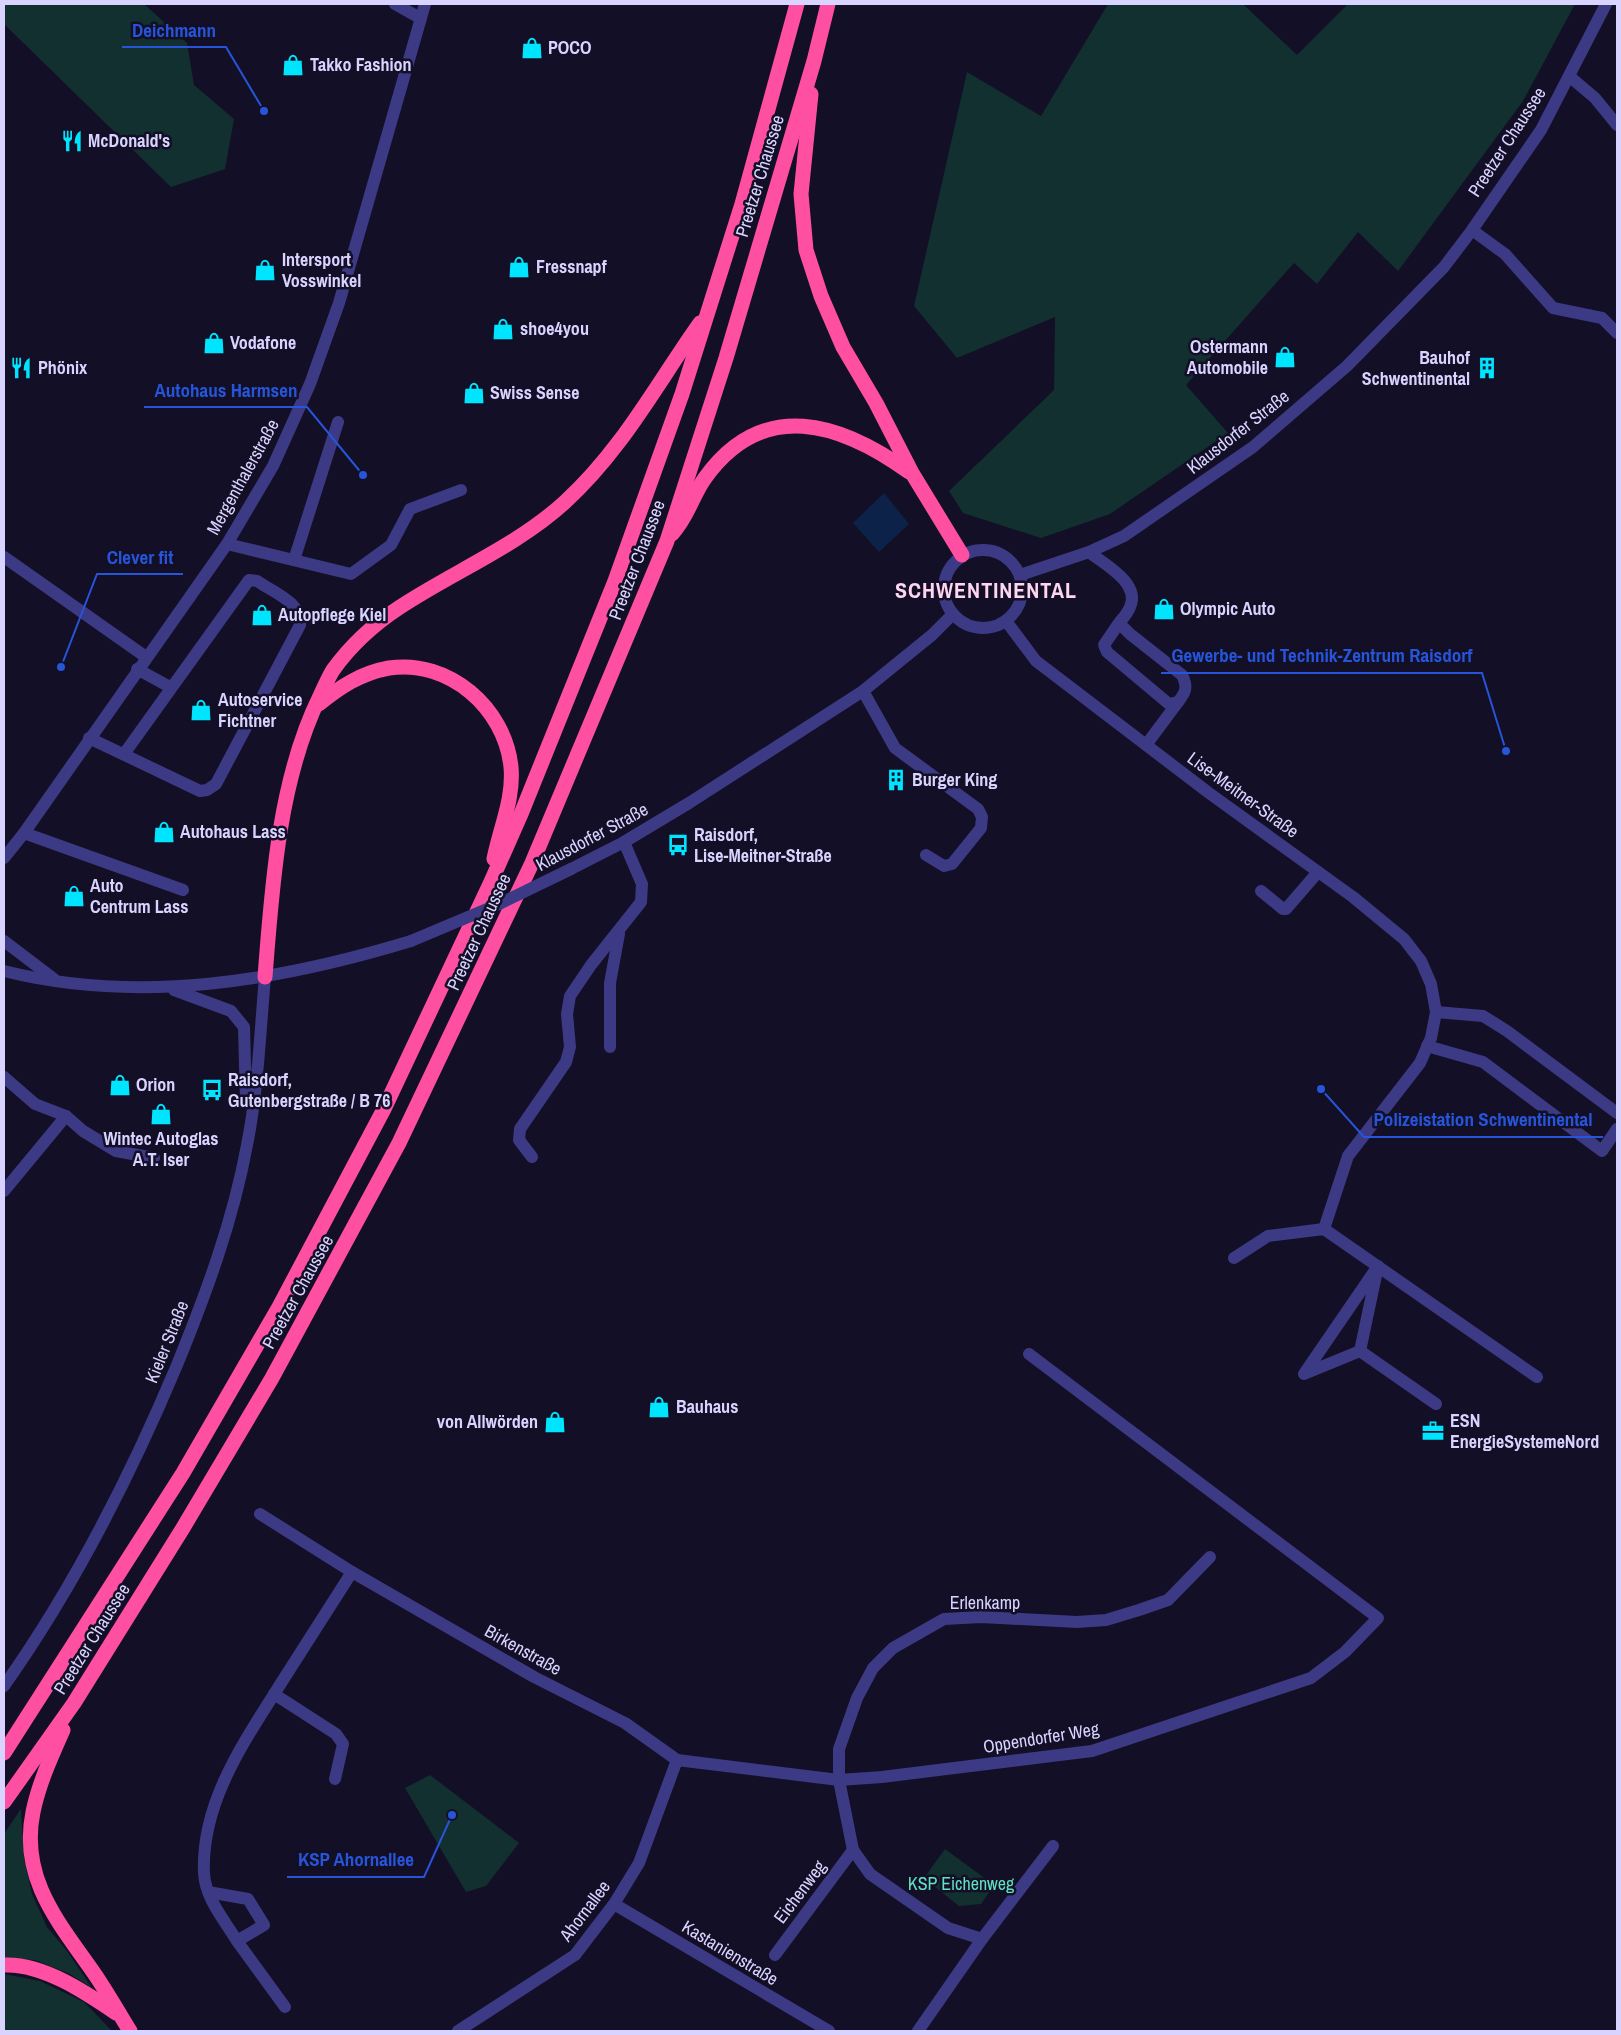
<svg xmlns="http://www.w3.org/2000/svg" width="1621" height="2035" viewBox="0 0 1621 2035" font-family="'Archivo Narrow',sans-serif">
  <rect width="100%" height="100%" fill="#130f26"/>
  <g fill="#12302f">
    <path d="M4,4h140l43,39 7,42 40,34 -9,50 -54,18 -167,-163z"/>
    <path d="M1108,4h135l54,51 51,-51h227l-52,97 -125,170 -40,-39 -41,52 -23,-21 -108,122 42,48 -118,81 -69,24 -78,-25 -14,-22 105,-101 1,-73 -98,41 -43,-52 53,-234 74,44z"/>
    <path d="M430,1775l89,68 -33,43 -20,6 -61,-104z"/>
    <path d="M21,1809l3,50 8,35 15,33 20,24 25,37 -22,-14 -35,-14 -31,-2v-124z"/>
    <path d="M945,1849l49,36 -13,19 -22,2 -35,-28z"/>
    <path d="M4,1974l36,7 44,21 28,29h-108z"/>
  </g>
  <path fill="#0c2248" d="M884,493l25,31 -30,28 -26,-29z"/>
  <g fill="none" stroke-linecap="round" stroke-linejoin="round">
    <g stroke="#3d3a85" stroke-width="12">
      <path d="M395,4l25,14"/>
      <path d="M1569,76l26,22 22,27"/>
      <path d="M1472,230l33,24 48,54 49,10 15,15"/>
      <path d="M227,544l124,30 40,-29 19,-36 51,-19"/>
      <circle cx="983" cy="589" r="39"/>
      <path d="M1089,552c15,12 52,31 41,55 -2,6 -7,11 -11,16l11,11 52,41c6,12 4,17 -4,27l-9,2 -62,-52 -3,-7 15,-22"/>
      <path d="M4,557l142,100"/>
      <path d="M294,560l44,-138"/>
      <path d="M1020,575l69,-23 35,-16 129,-89 94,-81 97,-99 28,-37 69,-100 65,-126"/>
      <path d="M1006,621l30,40 173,132 144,104 51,42 17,22 10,23 5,28 -5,26 -11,25 -72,93 -24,73"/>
      <path d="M137,669l33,18"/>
      <path d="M863,691l32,57 83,61 4,8 -1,11 -29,36 -8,2 -18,-11"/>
      <path d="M89,738l111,53 7,-1 9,-6 84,-159c3,-22 -27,-33 -43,-44l-8,-1 -125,174"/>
      <path d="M1146,745l32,-43"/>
      <path d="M24,833l159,57"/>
      <path d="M4,858l20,-25 203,-289 46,-78 37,-82 29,-81 86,-299"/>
      <path d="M571,869l53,-27 65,-39 174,-112 69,-56 21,-21"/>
      <path d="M1261,891l22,18h3l32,-37"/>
      <path d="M4,941l50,38"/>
      <path d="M4,971c136,34 275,10 407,-30"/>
      <path d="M174,990l57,21 13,16 2,76"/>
      <path d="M1436,1012l47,4 24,15 110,82"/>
      <path d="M1427,1046l56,16 119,89 15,-22"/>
      <path d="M610,1047v-64l9,-49"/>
      <path d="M4,1077l31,27 31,12 17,15 33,20 38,7"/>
      <path d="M532,1157l-13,-17 1,-11 46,-67 4,-15 -3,-33 3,-18 21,-31 50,-63 1,-18 -18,-42"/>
      <path d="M4,1191l62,-75"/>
      <path d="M1234,1258l34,-22 56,-7 213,148"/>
      <path d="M1378,1266l-18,85 -56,23z"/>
      <path d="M1360,1351l76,53"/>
      <path d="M260,1514l92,58"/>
      <path d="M4,1686c70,-99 126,-209 173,-321 29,-71 56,-144 70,-220 11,-55 13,-112 18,-168"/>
      <path d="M274,1694l62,40 7,10 -8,35"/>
      <path d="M208,1892l40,7 16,26 -27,16c-12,-20 -32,-43 -33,-68 -3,-72 42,-134 79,-193 23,-36 46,-72 69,-108l182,105 91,46 52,37 162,20 43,-3 210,-26 219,-73 34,-26 33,-34 -349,-264"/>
      <path d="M614,1904l215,127"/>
      <path d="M982,1939l-34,-11 -78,-54 -17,-24 -14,-70v-31l18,-51 16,-30 20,-20 51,-29 37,-2 96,5 29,-2 33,-10 29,-10 42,-43"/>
      <path d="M237,1941l48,66"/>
      <path d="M775,1955l78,-105"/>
      <path d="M458,2031l117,-76 39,-51 25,-41 38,-103"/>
      <path d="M918,2031l64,-92 71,-93"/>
    </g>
    <g stroke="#ff4fa3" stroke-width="15">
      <path d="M811,94l-10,100 5,56 15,46 22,51 33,56 36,70 50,82"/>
      <path d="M672,534c17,-19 20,-38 33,-56 58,-81 136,-55 204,-6"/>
      <path d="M319,704c21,-17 42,-31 70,-36 60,-9 116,40 122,99 3,32 -11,61 -17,92"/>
      <path d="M265,977c7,-92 14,-198 55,-281 4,-8 8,-18 13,-26 18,-25 41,-46 67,-63 53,-35 117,-61 165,-105 57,-52 91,-117 135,-179"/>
      <path d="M63,1730c-12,27 -24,53 -30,82 -14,68 28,113 63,164 12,18 23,37 34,55"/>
      <path d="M4,1753l179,-280 96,-166 105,-198 106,-225 31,-70 94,-233 67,-187 60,-190 55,-200"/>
      <path d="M4,1802l70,-99 109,-175 89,-150 127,-235 133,-280 135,-322 59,-183 88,-297 14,-57"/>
      <path d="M4,1965c38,-2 81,27 112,48"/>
    </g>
    <path stroke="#3d3a85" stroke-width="12" d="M411,941l88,-37 72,-35"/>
  </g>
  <defs>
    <g id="shop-bare" transform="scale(1.725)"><path d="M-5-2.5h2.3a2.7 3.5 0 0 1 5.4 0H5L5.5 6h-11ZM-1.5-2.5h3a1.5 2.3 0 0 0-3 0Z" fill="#00e5ff" stroke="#130f26" stroke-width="2.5" paint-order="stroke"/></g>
    <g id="restaurant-bare" transform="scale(1.725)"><path d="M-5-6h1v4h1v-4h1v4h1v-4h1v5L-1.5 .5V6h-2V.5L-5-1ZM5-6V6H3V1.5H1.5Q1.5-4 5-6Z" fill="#00e5ff" stroke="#130f26" stroke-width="2.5" paint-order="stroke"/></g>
    <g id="building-bare" transform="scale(1.725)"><path d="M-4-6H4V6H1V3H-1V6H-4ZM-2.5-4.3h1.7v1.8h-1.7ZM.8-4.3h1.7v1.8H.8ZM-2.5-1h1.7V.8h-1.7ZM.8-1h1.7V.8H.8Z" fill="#00e5ff" stroke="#130f26" stroke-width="2.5" paint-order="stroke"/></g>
    <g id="bus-bare" transform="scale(1.725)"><path d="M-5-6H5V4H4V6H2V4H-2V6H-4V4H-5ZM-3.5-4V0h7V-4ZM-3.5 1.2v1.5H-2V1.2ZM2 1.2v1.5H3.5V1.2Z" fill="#00e5ff" stroke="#130f26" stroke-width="2.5" paint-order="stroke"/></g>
    <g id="office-bare" transform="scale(1.725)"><path d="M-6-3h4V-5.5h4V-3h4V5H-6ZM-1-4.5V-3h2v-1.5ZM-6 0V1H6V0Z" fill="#00e5ff" stroke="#130f26" stroke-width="2.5" paint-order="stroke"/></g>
  </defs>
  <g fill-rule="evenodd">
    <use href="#shop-bare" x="532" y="48"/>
    <use href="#shop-bare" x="293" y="65"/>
    <use href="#restaurant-bare" x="72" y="141"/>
    <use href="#shop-bare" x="519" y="267"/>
    <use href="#shop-bare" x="265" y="270"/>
    <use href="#shop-bare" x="503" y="329"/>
    <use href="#shop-bare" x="214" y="343"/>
    <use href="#shop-bare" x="1285" y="357"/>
    <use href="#restaurant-bare" x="21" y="368"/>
    <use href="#building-bare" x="1487" y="368"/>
    <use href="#shop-bare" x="474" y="393"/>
    <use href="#shop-bare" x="1164" y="609"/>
    <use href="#shop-bare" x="262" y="615"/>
    <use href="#shop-bare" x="201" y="710"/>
    <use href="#building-bare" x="896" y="780"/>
    <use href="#shop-bare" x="164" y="832"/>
    <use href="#bus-bare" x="678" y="845"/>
    <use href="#shop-bare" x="74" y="896"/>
    <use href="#shop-bare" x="120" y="1085"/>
    <use href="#bus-bare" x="212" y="1090"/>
    <use href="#shop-bare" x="161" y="1114"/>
    <use href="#shop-bare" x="659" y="1407"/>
    <use href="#shop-bare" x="555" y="1422"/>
    <use href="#office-bare" x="1433" y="1431"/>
  </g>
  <g text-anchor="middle" stroke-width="5" stroke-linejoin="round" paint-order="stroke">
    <g font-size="18" font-weight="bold" fill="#d9d4ff" stroke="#130f26" text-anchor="start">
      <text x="548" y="54">POCO</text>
      <text x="310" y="71">Takko Fashion</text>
      <text x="88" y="147">McDonald's</text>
      <text x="282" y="266">Intersport<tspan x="282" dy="21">Vosswinkel</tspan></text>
      <text x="536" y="273">Fressnapf</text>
      <text x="520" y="335">shoe4you</text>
      <text x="230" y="349">Vodafone</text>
      <text x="1268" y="353" text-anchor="end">Ostermann<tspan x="1268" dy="21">Automobile</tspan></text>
      <text x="1470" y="364" text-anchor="end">Bauhof<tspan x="1470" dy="21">Schwentinental</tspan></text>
      <text x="38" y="374">Phönix</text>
      <text x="490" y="399">Swiss Sense</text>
      <text x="1180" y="615">Olympic Auto</text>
      <text x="278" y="621">Autopflege Kiel</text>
      <text x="218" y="706">Autoservice<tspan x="218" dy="21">Fichtner</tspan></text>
      <text x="912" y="786">Burger King</text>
      <text x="180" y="838">Autohaus Lass</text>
      <text x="694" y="841">Raisdorf,<tspan x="694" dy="21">Lise-Meitner-Straße</tspan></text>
      <text x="90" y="892">Auto<tspan x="90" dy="21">Centrum Lass</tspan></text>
      <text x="228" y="1086">Raisdorf,<tspan x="228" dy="21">Gutenbergstraße / B 76</tspan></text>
      <text x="136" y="1091">Orion</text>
      <text x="161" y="1145" text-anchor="middle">Wintec Autoglas<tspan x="161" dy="21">A.T. Iser</tspan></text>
      <text x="676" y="1413">Bauhaus</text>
      <text x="1450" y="1427">ESN<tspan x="1450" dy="21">EnergieSystemeNord</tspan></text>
      <text x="538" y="1428" text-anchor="end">von Allwörden</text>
    </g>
    <g font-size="18" fill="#d9d4ff" stroke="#130f26">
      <text transform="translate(1507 142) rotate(-57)" y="6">Preetzer Chaussee</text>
      <text transform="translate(760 176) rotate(-73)" y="6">Preetzer Chaussee</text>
      <text transform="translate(1238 432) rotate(-38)" y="6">Klausdorfer Straße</text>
      <text transform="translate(243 477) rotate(-61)" y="6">Mergenthalerstraße</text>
      <text transform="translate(637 560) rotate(-69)" y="6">Preetzer Chaussee</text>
      <text transform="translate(1243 795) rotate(36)" y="6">Lise-Meitner-Straße</text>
      <text transform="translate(592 837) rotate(-28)" y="6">Klausdorfer Straße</text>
      <text transform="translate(479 932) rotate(-65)" y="6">Preetzer Chaussee</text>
      <text transform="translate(298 1292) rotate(-61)" y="6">Preetzer Chaussee</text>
      <text transform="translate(167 1342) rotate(-68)" y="6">Kieler Straße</text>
      <text x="985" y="1609">Erlenkamp</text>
      <text transform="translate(92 1639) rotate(-58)" y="6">Preetzer Chaussee</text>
      <text transform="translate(523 1650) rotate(29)" y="6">Birkenstraße</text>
      <text transform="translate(1041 1738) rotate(-9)" y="6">Oppendorfer Weg</text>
      <text transform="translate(800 1892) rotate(-53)" y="6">Eichenweg</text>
      <text transform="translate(585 1911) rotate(-53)" y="6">Ahornallee</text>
      <text transform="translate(730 1953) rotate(31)" y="6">Kastanienstraße</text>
    </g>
    <g font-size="18" fill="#5fe0c0" stroke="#130f26">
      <text x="961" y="1890">KSP Eichenweg</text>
    </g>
    <g font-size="22" font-weight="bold" letter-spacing="1" fill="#ffd6f0" stroke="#130f26">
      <text x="986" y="598">SCHWENTINENTAL</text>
    </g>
  </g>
  <path fill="none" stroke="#2655da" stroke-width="2" d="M264 111L226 47H122M363 475L307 407H144M61 667L97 574H183M1506 751L1482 673H1161M1321 1089L1364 1137H1603M452 1815L424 1877H287"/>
  <g fill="#2655da" stroke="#130f26" stroke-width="2">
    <circle cx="264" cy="111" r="5"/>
    <circle cx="363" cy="475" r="5"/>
    <circle cx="61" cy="667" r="5"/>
    <circle cx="1506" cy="751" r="5"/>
    <circle cx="1321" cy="1089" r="5"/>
    <circle cx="452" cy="1815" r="5"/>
  </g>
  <g font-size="19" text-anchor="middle" font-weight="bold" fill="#2655da" stroke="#130f26" stroke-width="5" stroke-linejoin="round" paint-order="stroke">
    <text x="174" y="37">Deichmann</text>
    <text x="226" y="397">Autohaus Harmsen</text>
    <text x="140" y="564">Clever fit</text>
    <text x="1322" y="662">Gewerbe- und Technik-Zentrum Raisdorf</text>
    <text x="1483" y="1126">Polizeistation Schwentinental</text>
    <text x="356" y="1866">KSP Ahornallee</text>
  </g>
  <rect width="1621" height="2035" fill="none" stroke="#d9d4ff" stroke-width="10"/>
</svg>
